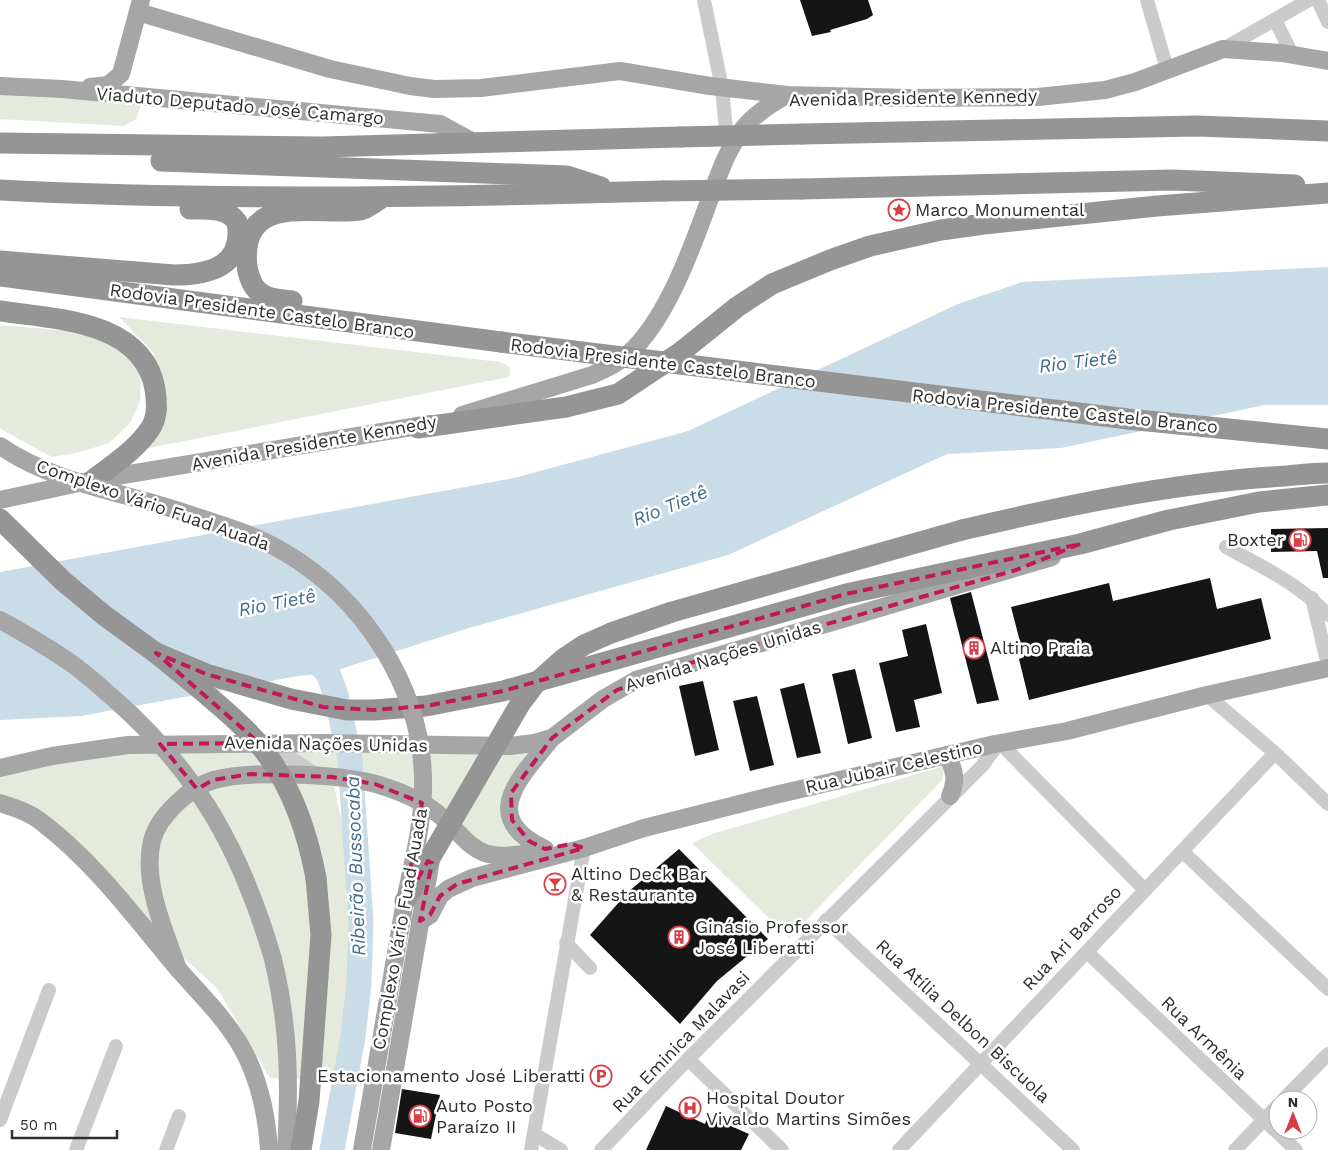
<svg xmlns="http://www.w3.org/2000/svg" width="1328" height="1150" viewBox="0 0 1328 1150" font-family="'Work Sans',sans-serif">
  <rect width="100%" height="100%" fill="#fff"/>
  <g fill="#e4ebdd">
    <path d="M0,87l141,18 -5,14 -12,7 -124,-7z"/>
    <path d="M119,317l381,45 7,3 3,4 -1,8 -365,72 19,-58 -10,-39z"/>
    <path d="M0,325l83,7 47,20 11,23 -1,27 -10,21 -21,20 -32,10 -25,4 -46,-25 -6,-4z"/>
    <path d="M534,743l-23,50 18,48 -37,14 -55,-42 -105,-36 21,95 -1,113 -14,96 -68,-3 -53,-90 -94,-85 -37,-41 -86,-59v-35l128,-23z"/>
    <path d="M944,766l-1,13 -154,159 -97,-95 23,-10z"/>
  </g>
  <path fill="#cbdce9" d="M1328,267v138h-63l-204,43 -114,6 -219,101 -259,73 -141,45 -30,3 -217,40 -81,4v-148l514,-94 174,-47 270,-127 64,-22z"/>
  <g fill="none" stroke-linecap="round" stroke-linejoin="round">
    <path stroke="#cbdce9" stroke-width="25" d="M306,649l22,24 8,22 14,64 11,163 -2,61 -6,54 -21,113"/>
  </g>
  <g fill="#151515">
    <path d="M800,0h68l5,15 -6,4 -37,11 1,2 -19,4z"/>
    <path d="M1328,528v50h-5l-6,-27 -46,1v-23z"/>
    <path d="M1210,578l7,31 44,-11 10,41 -242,61 -10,-41 5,-2 -13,-50 98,-24 4,18z"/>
    <path d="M971,592l28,108 -22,4 -27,-106z"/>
    <path d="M926,624l16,69 -28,7 6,27 -24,5 -17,-69 29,-7 -6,-26z"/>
    <path d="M855,669l17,69 -24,6 -16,-70z"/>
    <path d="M703,681l16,69 -24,6 -16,-70z"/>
    <path d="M804,683l17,70 -24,5 -17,-69z"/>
    <path d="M757,696l17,69 -24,6 -17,-70z"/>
    <path d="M679,849l89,90 -51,42 -37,43 -90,-89 38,-43z"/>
    <path d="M402,1089l38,6 -9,44 -36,-6z"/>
    <path d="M666,1106l39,18 3,-8 41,18 -8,16h-95z"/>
  </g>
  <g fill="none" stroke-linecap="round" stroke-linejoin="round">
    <g stroke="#cbcbcb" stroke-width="14">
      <path d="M704,0l18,88 5,54"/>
      <path d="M1147,0l20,69"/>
      <path d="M1318,0l10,22"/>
      <path d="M1275,20l17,34"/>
      <path d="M1223,49l86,-49"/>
      <path d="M1226,547c37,20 73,37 102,68"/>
      <path d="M1312,598l14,59"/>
      <path d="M1207,695l68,58 53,51"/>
      <path d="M267,743l52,33"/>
      <path d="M1000,743l144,146"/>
      <path d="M1182,851l146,138"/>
      <path d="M826,920l247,230"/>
      <path d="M566,943l24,25"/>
      <path d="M1087,952l209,198"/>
      <path d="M688,1059l94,91"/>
      <path d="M1283,1100l45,-46"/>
      <path d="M0,1120l49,-130"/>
      <path d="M534,1134l27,16"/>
      <path d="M76,1150l40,-104"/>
      <path d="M166,1150l13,-34"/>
      <path d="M531,1150l53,-302"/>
      <path d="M601,1150l87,-91 294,-293 11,-15 2,-7"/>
      <path d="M899,1150l376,-397"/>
      <path d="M1235,1150l43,-45"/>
    </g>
    <g stroke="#a6a6a6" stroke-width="18">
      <path d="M138,12l192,57 80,17 24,3 47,-1 139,-17 90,15 77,9 122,3 129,-1 67,-7 30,-8 88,-33 59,4 46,8"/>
      <path d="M0,86l62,3 378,35 35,19"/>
      <path d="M90,87l18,-2 13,-11 20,-74"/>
      <path d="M462,415l130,-40c13,-6 25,-11 36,-21 38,-33 64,-106 81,-153 10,-27 19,-55 38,-77 12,-13 25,-21 40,-29"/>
      <path d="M0,500l93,-20 337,-56"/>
      <path d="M947,755c8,16 10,25 3,41"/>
      <path d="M0,768l52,-12 76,-11 194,-2 188,3 24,-3 18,-5 51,-39 33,-19 416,-123"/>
      <path d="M0,803c16,5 31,10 44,21 52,40 92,95 134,145 25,28 56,58 71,93 13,29 18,57 20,88"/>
      <path d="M545,849c-68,-32 -24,-72 7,-111"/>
      <path d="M420,921l10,-6 10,-19 8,-7 24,-11 112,-30 60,-20 131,-33 220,-51 72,-13 140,-36 121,-27"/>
      <path d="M273,959c16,66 17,124 13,191"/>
      <path d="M178,969c-13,-37 -36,-88 -26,-128 6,-25 38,-54 62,-61 36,-10 126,-6 162,4 20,6 45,16 61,29 35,28 35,51 90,40"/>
      <path d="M362,1150l43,-249"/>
      <path d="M381,1150l50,-290"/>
    </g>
    <g stroke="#959595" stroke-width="21">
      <path d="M802,134l395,-8 131,5"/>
      <path d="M0,143l322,4 358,-10"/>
      <path d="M161,161l406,15 34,11"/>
      <path d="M802,189l370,-9 123,5"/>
      <path d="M0,190c221,11 443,7 664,1"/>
      <path d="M0,261l174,14c35,0 71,-9 63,-53 -11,-15 -30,-13 -47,-13"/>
      <path d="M0,276l501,66"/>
      <path d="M292,301c-16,-2 -32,-2 -40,-18 -6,-13 -7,-27 -4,-41 11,-47 77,-26 112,-32 7,-1 14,-8 20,-11"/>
      <path d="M0,311c54,8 143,9 155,78 2,14 3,28 -5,40 -14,21 -38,36 -57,51"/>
      <path d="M418,428l148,-21 52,-13 63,-42 56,-45 35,-23 58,-24 40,-14 71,-16 43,-6 173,-18 171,-13"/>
      <path d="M0,519l63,62 42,35 51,37 50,21 85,25 56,11h27l52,-4 77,-15 343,-97 234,-50 89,-24 90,-18 69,-7"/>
      <path d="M962,530c102,-24 205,-46 309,-53 19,-1 38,-4 57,-4"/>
      <path d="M301,1150l8,-49 12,-166 -5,-57"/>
    </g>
    <g stroke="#a6a6a6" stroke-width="18">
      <path d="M0,446c51,35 115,45 173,63 35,12 74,22 106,40 85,48 147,142 144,242 -1,34 -9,67 -16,100"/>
      <path d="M0,620c22,12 44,25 65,39 17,11 32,25 47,38 87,76 129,153 161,262"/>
    </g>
    <g stroke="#959595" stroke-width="21">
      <path d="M680,137l122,-3"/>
      <path d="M664,191l138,-2"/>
      <path d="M501,342l627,77 200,20"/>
      <path d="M156,653c30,25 63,50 92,79 38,39 58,93 68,146"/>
      <path d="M405,901l115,-197 15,-20 28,-25 21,-14 27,-12 61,-21 290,-82"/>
    </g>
  </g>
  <path fill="none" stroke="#c2185b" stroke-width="4" stroke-dasharray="10 6" stroke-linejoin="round" d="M1080,544l-64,26 -336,96 -63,24 -65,48 -41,55 1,27 17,21 16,8 26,-5 13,4 -127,36 -17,12 -10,19 -10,6 12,-58 -4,-2 -23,40 17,-98 -47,-19 -43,-7 -81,-3 -38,6 -16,9 -37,-45 99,-1 -103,-90 50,21 117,33 51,3 52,-4 77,-15 343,-97z"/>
  <defs>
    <g id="sight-ring" transform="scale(1.125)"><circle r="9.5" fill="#fff" stroke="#d73f46" stroke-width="1.5"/><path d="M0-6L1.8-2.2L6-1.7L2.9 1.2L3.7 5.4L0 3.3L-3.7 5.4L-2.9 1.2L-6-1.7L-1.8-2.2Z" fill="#d73f46"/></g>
    <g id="fuel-ring" transform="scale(1.125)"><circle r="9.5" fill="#fff" stroke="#d73f46" stroke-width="1.5"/><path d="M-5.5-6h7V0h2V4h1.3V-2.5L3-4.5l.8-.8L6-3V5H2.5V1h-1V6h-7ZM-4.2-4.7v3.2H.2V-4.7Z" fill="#d73f46"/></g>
    <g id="building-ring" transform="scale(1.125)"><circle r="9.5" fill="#fff" stroke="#d73f46" stroke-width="1.5"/><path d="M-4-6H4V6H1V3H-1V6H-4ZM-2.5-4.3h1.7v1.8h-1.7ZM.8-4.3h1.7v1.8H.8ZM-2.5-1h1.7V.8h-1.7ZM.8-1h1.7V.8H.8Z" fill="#d73f46"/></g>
    <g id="bar-ring" transform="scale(1.125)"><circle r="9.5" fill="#fff" stroke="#d73f46" stroke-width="1.5"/><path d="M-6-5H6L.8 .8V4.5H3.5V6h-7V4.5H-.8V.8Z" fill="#d73f46"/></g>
    <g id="parking-ring" transform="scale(1.125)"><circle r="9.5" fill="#fff" stroke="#d73f46" stroke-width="1.5"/><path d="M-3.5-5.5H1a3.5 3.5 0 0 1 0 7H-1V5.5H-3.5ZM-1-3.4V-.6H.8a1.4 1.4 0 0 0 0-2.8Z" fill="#d73f46"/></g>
    <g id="hospital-ring" transform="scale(1.125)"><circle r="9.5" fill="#fff" stroke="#d73f46" stroke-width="1.5"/><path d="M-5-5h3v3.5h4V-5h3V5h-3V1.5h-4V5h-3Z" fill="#d73f46"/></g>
  </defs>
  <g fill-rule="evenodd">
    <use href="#sight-ring" x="899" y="210"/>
    <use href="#fuel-ring" x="1300" y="540"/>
    <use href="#building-ring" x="974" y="648"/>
    <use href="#bar-ring" x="555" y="884"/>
    <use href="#building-ring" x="679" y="937"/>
    <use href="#parking-ring" x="601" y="1076"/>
    <use href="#hospital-ring" x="690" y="1108"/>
    <use href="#fuel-ring" x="420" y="1116"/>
  </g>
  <g text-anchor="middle" stroke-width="5" stroke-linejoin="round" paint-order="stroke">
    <g font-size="18" fill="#2e2e2e" stroke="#fff">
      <text transform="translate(913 98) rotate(-1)" y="6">Avenida Presidente Kennedy</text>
      <text transform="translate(240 106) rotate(5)" y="6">Viaduto Deputado José Camargo</text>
      <text transform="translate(262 311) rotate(8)" y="6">Rodovia Presidente Castelo Branco</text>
      <text transform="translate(663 363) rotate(7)" y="6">Rodovia Presidente Castelo Branco</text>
      <text transform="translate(1065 411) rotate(6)" y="6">Rodovia Presidente Castelo Branco</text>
      <text transform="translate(314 443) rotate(-10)" y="6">Avenida Presidente Kennedy</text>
      <text transform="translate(153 505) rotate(19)" y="6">Complexo Vário Fuad Auada</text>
      <text transform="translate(723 656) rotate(-17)" y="6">Avenida Nações Unidas</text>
      <text transform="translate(326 744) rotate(1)" y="6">Avenida Nações Unidas</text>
      <text transform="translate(894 767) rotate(-13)" y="6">Rua Jubair Celestino</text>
      <text transform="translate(400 929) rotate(-80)" y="6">Complexo Vário Fuad Auada</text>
      <text transform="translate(1072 938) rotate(-47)" y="6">Rua Ari Barroso</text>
      <text transform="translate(963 1021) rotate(43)" y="6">Rua Atília Delbon Biscuola</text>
      <text transform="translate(1204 1038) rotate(44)" y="6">Rua Armênia</text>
      <text transform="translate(681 1042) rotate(-46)" y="6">Rua Eminica Malavasi</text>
    </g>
    <g font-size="18" fill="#2e2e2e" stroke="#fff" text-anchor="start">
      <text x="915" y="216">Marco Monumental</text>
      <text x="1284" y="546" text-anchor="end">Boxter</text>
      <text x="990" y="654">Altino Praia</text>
      <text x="571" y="880">Altino Deck Bar<tspan x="571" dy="21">&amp; Restaurante</tspan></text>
      <text x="695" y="933">Ginásio Professor<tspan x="695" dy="21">José Liberatti</tspan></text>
      <text x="585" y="1082" text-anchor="end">Estacionamento José Liberatti</text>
      <text x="706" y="1104">Hospital Doutor<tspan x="706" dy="21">Vivaldo Martins Simões</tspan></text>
      <text x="436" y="1112">Auto Posto<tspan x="436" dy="21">Paraízo II</tspan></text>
    </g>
    <g font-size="19" font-style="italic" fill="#436c8a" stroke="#fff">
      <text transform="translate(1078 361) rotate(-7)" y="7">Rio Tietê</text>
      <text transform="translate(670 505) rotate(-22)" y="7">Rio Tietê</text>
      <text transform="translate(277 602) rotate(-11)" y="7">Rio Tietê</text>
      <text transform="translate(355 866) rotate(-92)" y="7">Ribeirão Bussocaba</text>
    </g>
  </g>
  <g transform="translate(1293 1115)"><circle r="24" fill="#ffffff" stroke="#ababab"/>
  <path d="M0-4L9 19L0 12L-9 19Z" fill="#d73f46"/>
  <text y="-8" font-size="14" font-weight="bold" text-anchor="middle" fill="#2e2e2e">N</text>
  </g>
  <path d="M12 1130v8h105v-8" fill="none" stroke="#2e2e2e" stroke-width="2.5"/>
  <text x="20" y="1130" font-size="15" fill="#2e2e2e" stroke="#ffffff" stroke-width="4" paint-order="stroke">50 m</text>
</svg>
